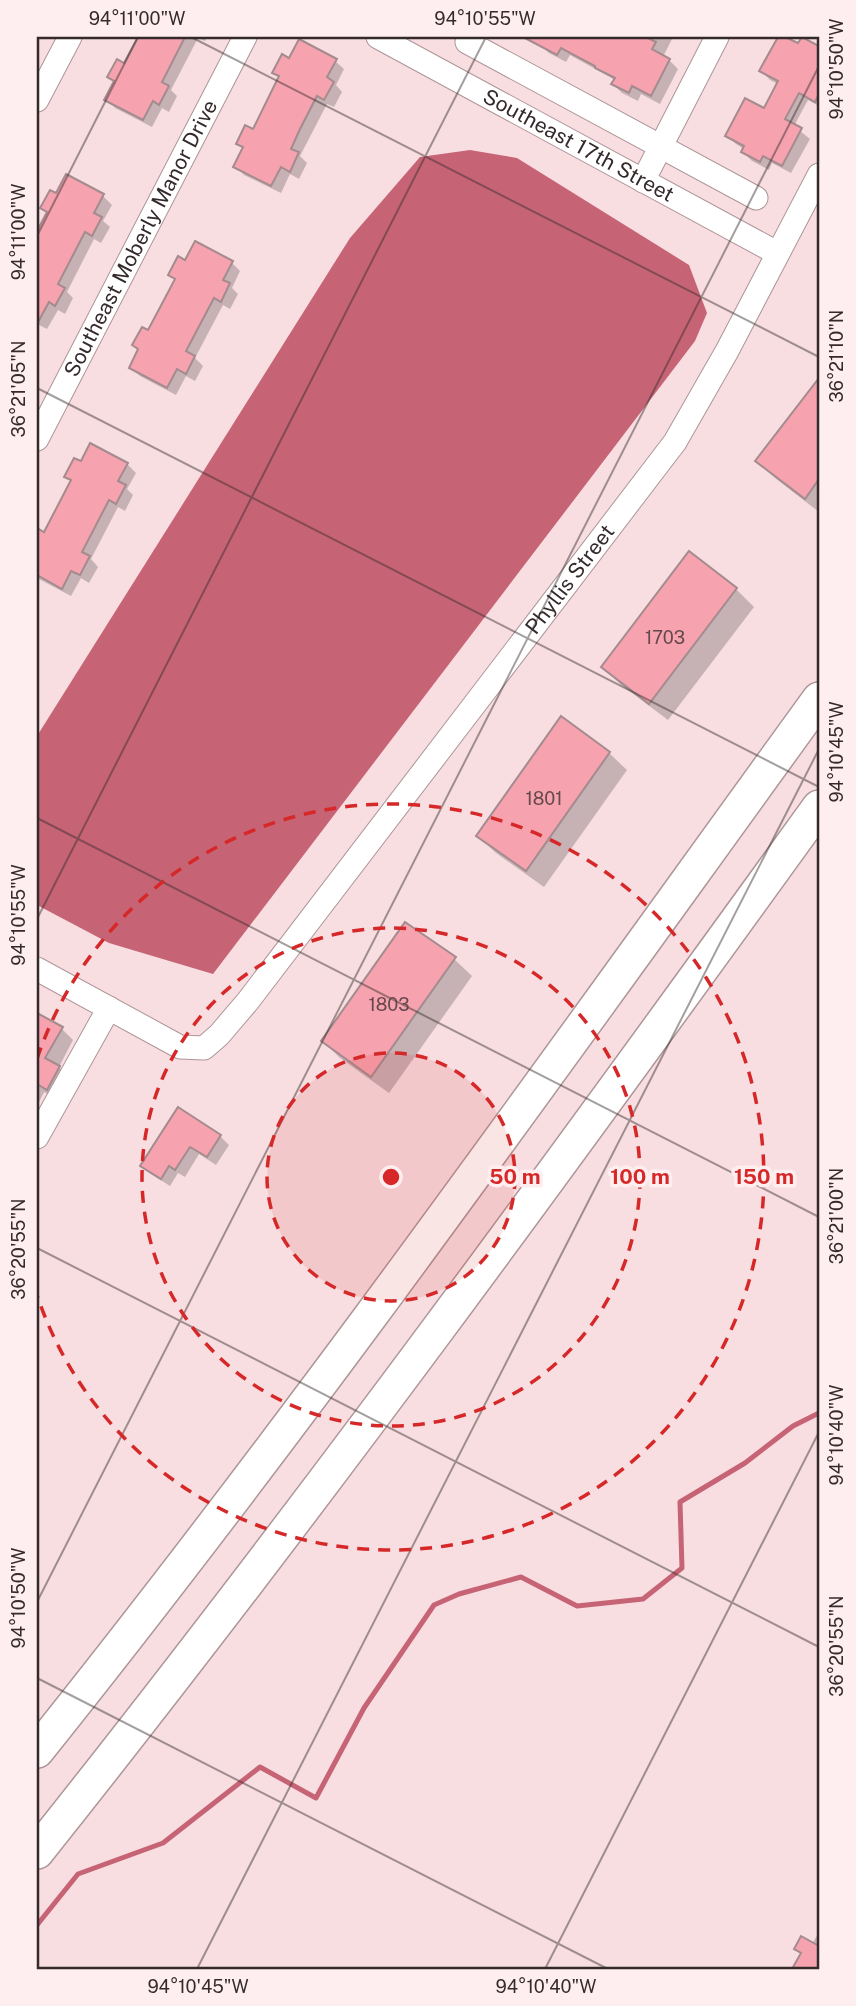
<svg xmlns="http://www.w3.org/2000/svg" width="856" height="2006" viewBox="0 0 856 2006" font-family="'Public Sans',sans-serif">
  <rect width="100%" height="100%" fill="#f8dee1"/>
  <path fill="#c66476" d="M470,150l47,8 172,107 18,48 -12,28 -482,633 -104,-31 -72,-38v-169l313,-498 70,-81z"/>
  <g fill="#0003">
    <path d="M139,37h68l-2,4 -7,-3 -27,52 6,6 -8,16 -7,-4 -10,19 -37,-19 -8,-9 8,-16 -6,-6 15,-11z"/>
    <path d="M534,37h91l8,4 2,-4h38l-10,20 6,3 9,9 -18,35 -19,-10 -3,7 -16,-8 -9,-9 2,-4 -45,-25 -4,7 -17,-9 -9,-9 2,-3z"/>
    <path d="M780,37l18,9 21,2v58l-11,-6 -14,26 16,13 -19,34 -19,-10 -3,7 -17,-9 -9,-9 1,-3 -8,-5 -9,-9 37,-25 14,-26 -8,-4 -9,-9z"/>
    <path d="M289,60l46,1 9,8 -8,16 6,7 -8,15 -7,-3 -27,52 7,7 -8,16 -9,-5 -9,19 -37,-18 -8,-9 8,-17 -6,-6 16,-12 26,-53 -6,-6z"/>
    <path d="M57,195l46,1 9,9 -9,16 7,6 -9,16 -7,-4 -27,53 6,6 -8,16 -7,-4 -11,19 -10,-5v-89l11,-21 -6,-6z"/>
    <path d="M185,263h47l8,8 -8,17 6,6 -8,15 -7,-4 -28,53 8,8 -8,15 -9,-5 -10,19 -36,-19 -9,-8 9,-17 -6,-6 15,-13 27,-52 -6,-5z"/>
    <path d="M819,381v131l-44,-34 -17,-17z"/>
    <path d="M81,464h46l9,9 -9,16 6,6 -8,16 -7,-4 -27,52 7,8 -9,16 -8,-5 -10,18 -34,-18v-44l1,-3 7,4 27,-53 -6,-6z"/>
    <path d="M689,554l47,35 18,18 -86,113 -48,-36 -17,-17z"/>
    <path d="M561,719l48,34 18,17 -83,117 -48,-34 -18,-17z"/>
    <path d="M454,959l18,17 -83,117 -49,-35 -17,-17z"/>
    <path d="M37,1015l24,13 12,12 -14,27 12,13 -11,20 -16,-8 -7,14z"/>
    <path d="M178,1109l42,27 9,9 -13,20 -17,-11 -14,23 -7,-4 -8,13 -19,-12 -9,-8z"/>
    <path d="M819,1932v37h-25l8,-15 -6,-5 16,-5z"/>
  </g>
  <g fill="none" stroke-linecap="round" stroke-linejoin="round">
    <path stroke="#c66476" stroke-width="5" d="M37,1925l41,-51 85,-31 97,-76 56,31 48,-90 70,-103 25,-11 62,-17 56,29 66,-7 39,-31 -2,-66 65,-39 48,-37 26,-13"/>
  </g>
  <g fill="#f6a2af" stroke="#a38b8e" stroke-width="2">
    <path d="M138,37h47l-23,45 7,4 -10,19 -6,-4 -10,19 -39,-20 10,-19 -7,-4 10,-18 7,4z"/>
    <path d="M523,37h123l10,5 -4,7 18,10 -19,37 -19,-10 -3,7 -18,-9 4,-6 -20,-10v-2l-34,-18 -4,7z"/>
    <path d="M778,37h7l13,6 4,-6 17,9v48l-4,8 -16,-9 -14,26 17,9 -20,38 -19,-10 -3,6 -19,-10 3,-6 -19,-10 20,-38 19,10 14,-27 -19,-10z"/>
    <path d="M299,39l38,20 -10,18 7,5 -10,18 -7,-4 -17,33 -9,20 8,3 -9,20 -9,-5 -10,19 -38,-19 10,-20 -7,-3 9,-19 8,4 26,-53 -7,-3 10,-19 7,4z"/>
    <path d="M66,174l38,20 -10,19 8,4 -10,19 -7,-4 -27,52 7,4 -10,18 -6,-4 -12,22v-93l10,-19 -7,-4 10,-18 6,3z"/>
    <path d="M195,241l38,20 -10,19 7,3 -9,19 -7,-4 -28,53 9,5 -9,18 -9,-5 -10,19 -38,-20 9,-19 -6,-4 10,-18 6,3 17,-32 10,-19 -7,-4 10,-19 7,4z"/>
    <path d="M819,378v101l-14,20 -50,-38z"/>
    <path d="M90,443l38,20 -10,18 8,4 -10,19 -7,-4 -27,52 8,4 -10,19 -9,-4 -9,18 -25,-14v-47l7,4 27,-52 -7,-3 10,-19 7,3z"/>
    <path d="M689,551l48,37 -88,116 -48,-37z"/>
    <path d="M561,716l49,36 -84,119 -50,-35z"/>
    <path d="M405,922l51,35 -85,120 -50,-36z"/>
    <path d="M37,1013l26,14 -18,31 15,8 -13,24 -10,-6z"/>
    <path d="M178,1107l43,28 -14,22 -17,-10 -15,23 -6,-4 -8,13 -21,-13z"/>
    <path d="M801,1936l18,10v23h-27l9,-16 -7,-4z"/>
  </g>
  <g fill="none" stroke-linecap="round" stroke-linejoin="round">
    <g stroke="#ad9598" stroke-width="25">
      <g id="minor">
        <path id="s1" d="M378,37l399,216"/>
        <path d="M467,42l289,156"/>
        <path d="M37,100l33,-63"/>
        <path d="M643,181l74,-144"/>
        <path id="s2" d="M37,439l208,-402"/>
        <path id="s3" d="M37,969l143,78 24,1 15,-13 29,-34 427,-559 52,-91 92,-176"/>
        <path d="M37,1137l72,-129"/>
      </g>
    </g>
    <g stroke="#ad9598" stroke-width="36">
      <g id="highway">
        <path d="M37,1751c273,-341 526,-699 782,-1052"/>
        <path d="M37,1852c271,-340 527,-692 782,-1045"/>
      </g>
    </g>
    <use href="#minor" stroke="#fff" stroke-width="23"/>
    <use href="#highway" stroke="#fff" stroke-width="33"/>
  </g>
  <path fill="none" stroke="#342a2b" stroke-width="2" stroke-opacity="0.45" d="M191,37l628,320M37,236l101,-199M37,388l782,399M37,818l782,399M37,919l449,-882M37,1248l782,399M37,1602l782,-1536M37,1678l571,291M197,1969l622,-1220M545,1969l274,-537"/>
  <circle cx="391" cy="1177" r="124" fill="#d62828" fill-opacity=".12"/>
  <g fill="none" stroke="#d62828" stroke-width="3.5" stroke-dasharray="12 9">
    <circle cx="391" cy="1177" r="124"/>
    <circle cx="391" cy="1177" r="249"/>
    <path d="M37 1059A373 373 0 1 1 37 1295"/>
  </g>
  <g text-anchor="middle" stroke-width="7" stroke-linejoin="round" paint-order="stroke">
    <g font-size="18" fill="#64484c">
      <text x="665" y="644">1703</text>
      <text x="544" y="805">1801</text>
      <text x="389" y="1011">1803</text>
    </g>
    <g font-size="21" fill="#342a2b" stroke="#feeef0">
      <text dy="7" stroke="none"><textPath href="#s1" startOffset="228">Southeast 17th Street</textPath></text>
      <text dy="7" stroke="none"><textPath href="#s2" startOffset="226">Southeast Moberly Manor Drive</textPath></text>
      <text dy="7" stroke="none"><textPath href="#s3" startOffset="782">Phyllis Street</textPath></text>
    </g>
  </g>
  <circle cx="391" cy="1177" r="10" fill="#d62828" stroke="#feeef0" stroke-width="3.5"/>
  <g font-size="21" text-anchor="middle" font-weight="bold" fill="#d62828" stroke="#feeef0" stroke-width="7" stroke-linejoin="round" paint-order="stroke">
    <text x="515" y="1184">50 m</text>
    <text x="640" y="1184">100 m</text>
    <text x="764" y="1184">150 m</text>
  </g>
  <rect width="856" height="2006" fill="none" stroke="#feeef0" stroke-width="77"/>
  <rect x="38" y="38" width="780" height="1930" fill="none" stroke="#342a2b" stroke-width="2.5"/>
  <g font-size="18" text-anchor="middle" fill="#342a2b">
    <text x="137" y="25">94°11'00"W</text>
    <text x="485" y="25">94°10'55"W</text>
    <text transform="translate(837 69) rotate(-90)" y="6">94°10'50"W</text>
    <text transform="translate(19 232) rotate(-90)" y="6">94°11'00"W</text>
    <text transform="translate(837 356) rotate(-90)" y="6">36°21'10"N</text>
    <text transform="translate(19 389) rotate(-90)" y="6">36°21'05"N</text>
    <text transform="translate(837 752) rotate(-90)" y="6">94°10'45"W</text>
    <text transform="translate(19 915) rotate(-90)" y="6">94°10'55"W</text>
    <text transform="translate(837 1216) rotate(-90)" y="6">36°21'00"N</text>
    <text transform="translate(19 1249) rotate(-90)" y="6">36°20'55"N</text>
    <text transform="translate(837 1435) rotate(-90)" y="6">94°10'40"W</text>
    <text transform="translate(19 1598) rotate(-90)" y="6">94°10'50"W</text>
    <text transform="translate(837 1646) rotate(-90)" y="6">36°20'55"N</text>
    <text x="198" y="1993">94°10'45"W</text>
    <text x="546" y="1993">94°10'40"W</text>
  </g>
</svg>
